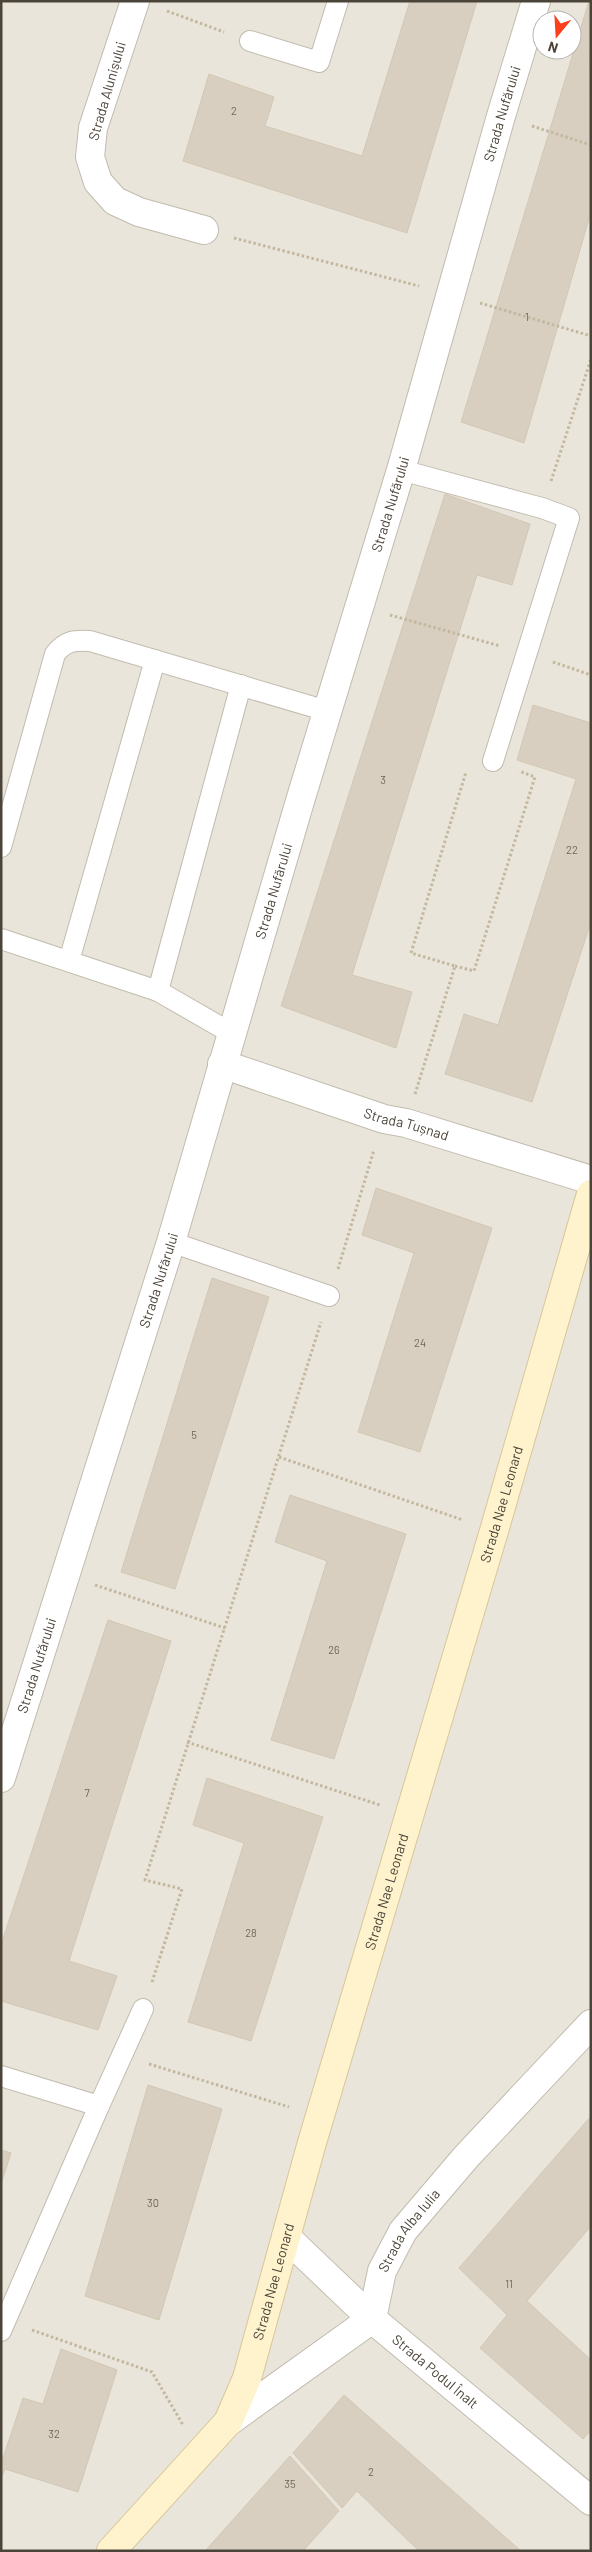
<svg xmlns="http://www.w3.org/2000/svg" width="592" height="2552" viewBox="0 0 592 2552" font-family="Barlow,sans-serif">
  <rect width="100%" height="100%" fill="#f6f3ec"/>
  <path fill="#eae5da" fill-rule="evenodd" d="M1,1h590v2550h-590zM542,20h30v30h-30z"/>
  <g fill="#d8cfc1" stroke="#d3c7b4">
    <path d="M410,1h67l-70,232 -224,-72 26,-87 65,23 -9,29 97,30z"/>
    <path d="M589,1l2,211 -67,231 -63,-21z"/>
    <path d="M445,494l85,30 -18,61 -35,-10 -125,400 60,17 -16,56 -115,-42z"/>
    <path d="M533,705l58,18v199l-59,180 -87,-28 19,-60 34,11 78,-246 -59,-19z"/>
    <path d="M376,1188l116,40 -72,224 -62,-20 56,-179 -52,-18z"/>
    <path d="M212,1278l57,19 -94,292 -54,-17z"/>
    <path d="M290,1495l116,39 -72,225 -63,-19 56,-179 -52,-19z"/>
    <path d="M108,1620l63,21 -102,320 48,15 -19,54 -97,-29v-56z"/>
    <path d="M207,1778l116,39 -72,224 -63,-19 56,-179 -51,-18z"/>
    <path d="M148,2085l74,24 -63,211 -74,-24z"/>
    <path d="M591,2116v110l-64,75 64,59v70l-8,9 -103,-91 27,-33 -48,-47z"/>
    <path d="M1,2150l10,3 -10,31z"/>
    <path d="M61,2349l56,21 -39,122 -73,-23 -4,10v-15l22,-66 20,6z"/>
    <path d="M344,2395l177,156h-102l-62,-60 -15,17 -49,-55z"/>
    <path d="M290,2456l49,55 -36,40h-98z"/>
  </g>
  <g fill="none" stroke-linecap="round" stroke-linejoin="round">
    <g stroke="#c2bbae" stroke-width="22">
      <g id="lane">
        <path d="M250,41l69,21 19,-61"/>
        <path d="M401,470l141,38 27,10 -76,243"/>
        <path d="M1,847l54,-193c10,-13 19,-14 35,-13l237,70"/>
        <path d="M1,939l157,52 73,42"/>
        <path d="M69,961l86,-301"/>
        <path d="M158,991l83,-306"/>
        <path d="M171,1242l158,54"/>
        <path d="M1,2076l98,30 -98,225"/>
        <path d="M99,2106l44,-97"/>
      </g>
    </g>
    <g stroke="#c2bbae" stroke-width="30">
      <g id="street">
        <path d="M135,1l-42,127 -3,29 8,25 17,19 24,11 65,18"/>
        <path id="s1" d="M222,1064l162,55 22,4 185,57"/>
        <path id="s2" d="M1,1778l170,-536 129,-441 101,-331 100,-354 35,-115"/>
        <path id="s3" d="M286,2237l86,82 219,182"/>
        <path id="s4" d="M228,2422l144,-103 10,-48 21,-40 63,-74 125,-133"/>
      </g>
    </g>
    <g stroke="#d6c79b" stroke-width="30">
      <g id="secondary">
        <path id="s5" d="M111,2551l117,-129 19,-44 64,-232 183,-615 97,-337"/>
      </g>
    </g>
    <g stroke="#c4b79f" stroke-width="3" stroke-dasharray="2.5 2.5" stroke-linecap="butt">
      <path d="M167,11l57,21"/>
      <path d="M532,126l59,19"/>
      <path d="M234,238l185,48"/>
      <path d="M480,303l111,33"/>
      <path d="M551,481l40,-122"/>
      <path d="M390,615l110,31"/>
      <path d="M553,662l38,13"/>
      <path d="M455,966l19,5 61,-194 -16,-6"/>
      <path d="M415,1094l40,-128 -44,-13 55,-181"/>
      <path d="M338,1269l36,-119"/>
      <path d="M279,1457l184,63"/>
      <path d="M95,1585l130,43"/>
      <path d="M187,1742l193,63"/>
      <path d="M152,1982l30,-93 -37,-9 176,-558"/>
      <path d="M149,2064l140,43"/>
      <path d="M32,2330l120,42 31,53"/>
    </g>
    <use href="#lane" stroke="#fff" stroke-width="20"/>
    <use href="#street" stroke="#fff" stroke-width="28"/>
    <use href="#secondary" stroke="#fff3cd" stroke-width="28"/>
  </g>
  <g text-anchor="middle" stroke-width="4.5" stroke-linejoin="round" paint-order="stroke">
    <g font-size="11" fill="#6e675b">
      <text x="234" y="115">2</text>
      <text x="527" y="321">1</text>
      <text x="383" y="784">3</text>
      <text x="572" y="854">22</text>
      <text x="420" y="1347">24</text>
      <text x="194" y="1439">5</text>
      <text x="334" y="1654">26</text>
      <text x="87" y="1797">7</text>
      <text x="251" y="1937">28</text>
      <text x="153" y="2207">30</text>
      <text x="509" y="2288">11</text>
      <text x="54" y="2438">32</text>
      <text x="371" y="2476">2</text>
      <text x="290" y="2488">35</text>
    </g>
    <g font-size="14" fill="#4b4439" stroke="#fff">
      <text transform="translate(107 91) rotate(-74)" y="5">Strada Alunișului</text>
      <text dy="5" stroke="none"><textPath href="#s2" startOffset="1738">Strada Nufărului</textPath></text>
      <text dy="5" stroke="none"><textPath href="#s2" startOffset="1332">Strada Nufărului</textPath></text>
      <text dy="5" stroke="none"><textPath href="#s2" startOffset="928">Strada Nufărului</textPath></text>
      <text dy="5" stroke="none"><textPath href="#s1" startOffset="194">Strada Tușnad</textPath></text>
      <text dy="5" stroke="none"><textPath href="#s2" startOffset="522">Strada Nufărului</textPath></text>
      <text dy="5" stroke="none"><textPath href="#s5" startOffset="1132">Strada Nae Leonard</textPath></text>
      <text dy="5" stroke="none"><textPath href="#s2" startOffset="118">Strada Nufărului</textPath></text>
      <text dy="5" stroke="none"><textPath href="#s5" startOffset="728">Strada Nae Leonard</textPath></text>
      <text dy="5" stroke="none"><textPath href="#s4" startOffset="275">Strada Alba Iulia</textPath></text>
      <text dy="5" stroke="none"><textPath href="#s5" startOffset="322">Strada Nae Leonard</textPath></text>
      <text dy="5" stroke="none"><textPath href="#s3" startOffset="201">Strada Podul Înalt</textPath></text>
    </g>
  </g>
  <rect width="592" height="2552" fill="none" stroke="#4b4439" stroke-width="5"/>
  <g transform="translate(557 35) rotate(198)"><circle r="24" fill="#ffffff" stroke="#b7b4b0"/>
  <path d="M0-4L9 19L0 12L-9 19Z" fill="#fc3f1d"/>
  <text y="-8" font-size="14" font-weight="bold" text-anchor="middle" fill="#4b4439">N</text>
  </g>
</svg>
